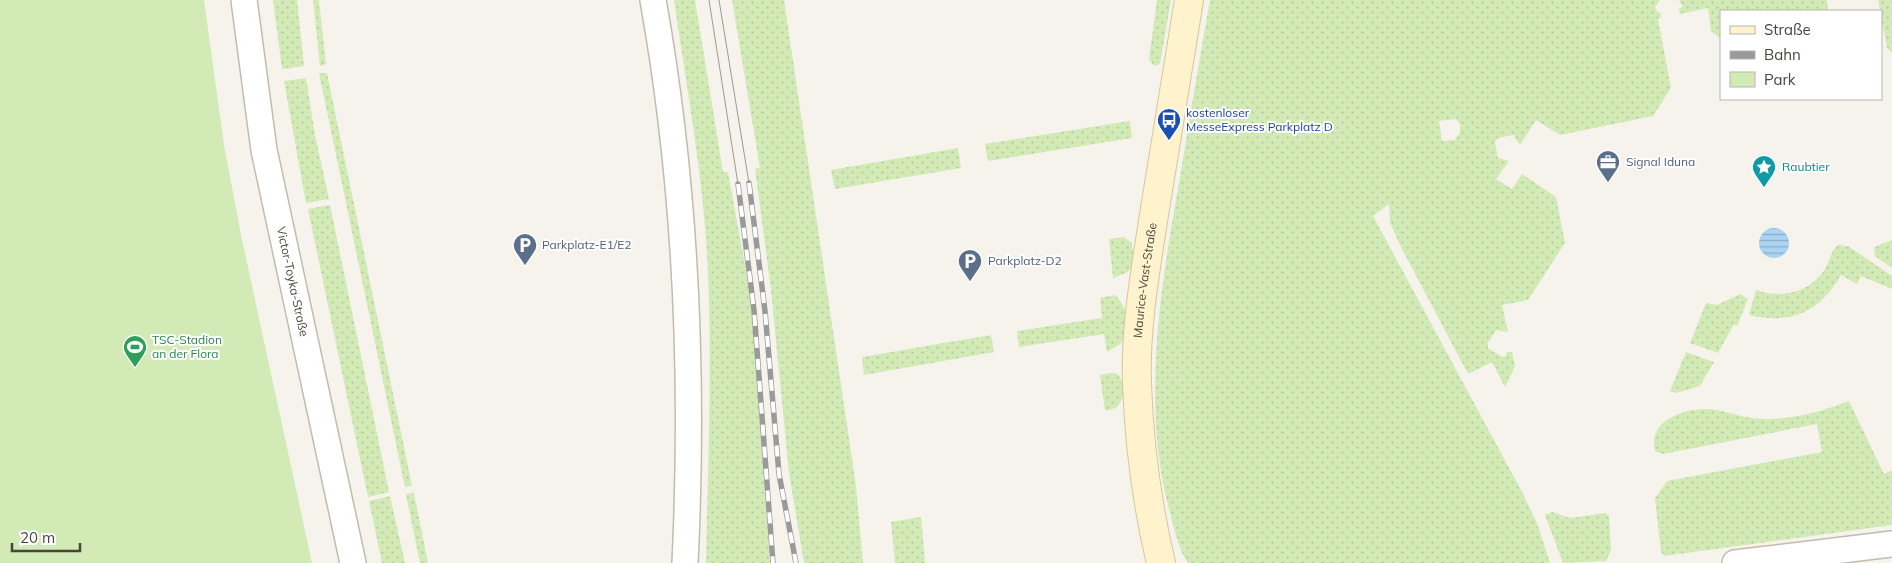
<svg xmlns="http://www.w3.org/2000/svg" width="1892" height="563" viewBox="0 0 1892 563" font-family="Mulish,sans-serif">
  <defs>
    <pattern id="green-dots" width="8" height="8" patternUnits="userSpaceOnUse" patternTransform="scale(1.25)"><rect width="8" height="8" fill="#d2eab5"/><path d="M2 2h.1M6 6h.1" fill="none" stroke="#b6ca9c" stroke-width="1.8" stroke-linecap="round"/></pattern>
    <pattern id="water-rules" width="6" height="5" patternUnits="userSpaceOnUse" patternTransform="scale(1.25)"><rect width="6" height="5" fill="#a9d4f2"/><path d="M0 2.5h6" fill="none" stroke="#8caec5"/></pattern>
  </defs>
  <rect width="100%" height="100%" fill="#f6f3ec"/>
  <g fill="url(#green-dots)" fill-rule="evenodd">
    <path d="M273,0h24l7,66 -22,3z"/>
    <path d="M313,0h6l7,64 -6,2z"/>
    <path d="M674,0h21l28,172h5l23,126 19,265h-64c2,-97 6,-195 2,-292 -4,-91 -21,-181 -34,-271z"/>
    <path d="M732,0h52l72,486 7,77h-59l-15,-90 -18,-183 -16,-121 5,-1z"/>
    <path d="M1157,0h14l-11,64 -6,2 -5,-7z"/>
    <path d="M1210,0h450l-5,7 2,5h3l1,5 -3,2 13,69 -18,28 -93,19 -24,-15 -16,25 -7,-10 -15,3 -3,4 3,16 11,3 -13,18 16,10 10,-15 34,23 9,46 -37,57 -26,5 6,27 -12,-2 -8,13v5l14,9 4,-1 1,-4h5l3,14 -10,21 -13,-25 -24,12 -66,-125 -12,-26 -1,-19 -16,12 148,274 16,33 13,40h-362c-10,-15 -13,-32 -18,-50 -29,-106 -10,-224 9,-330 10,-61 20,-122 31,-183zM1456,119l4,5v9l-5,7 -13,1 -3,-20z"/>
    <path d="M1679,0h148l1,11h-107v28l-10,-8 -3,-23 -28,6 -1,-6 4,-1z"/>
    <path d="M1878,0h14v53l-5,-5z"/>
    <path d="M319,73h8l85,413 -7,1z"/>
    <path d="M306,78l9,57 14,64 -23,4 -22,-122z"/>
    <path d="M1130,121l2,17 -144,23 -3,-17z"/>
    <path d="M958,148l3,20 -126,21 -4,-19z"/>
    <path d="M330,205l59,287 -21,5 -60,-288z"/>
    <path d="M1124,237l8,6 2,20 -6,9 -15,6 -4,-39z"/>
    <path d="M1892,240v28l-17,-12 -1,-9z"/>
    <path d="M1838,245l10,1 44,30v13l-31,-13 -4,8 -16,-9c-21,37 -50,50 -92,40l7,-25c25,9 54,3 69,-21 5,-8 6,-19 13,-24z"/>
    <path d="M1740,294l8,5 -11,27 -3,-2 -16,29 -28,-10 16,-40 11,2z"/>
    <path d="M1115,295c13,12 17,34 6,48 -4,4 -10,6 -14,9l-3,-18 -85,13 -2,-16 85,-13 -2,-20z"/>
    <path d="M991,335l3,17 -130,23 -2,-18z"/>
    <path d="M1686,352l28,10 -14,24 -24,7 -6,-2z"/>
    <path d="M1110,373l8,1c9,12 8,23 -2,34l-11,3 -5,-36z"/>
    <path d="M1849,401l35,73 8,-4v55l-228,31 -3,-4 -6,-54 12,-17 155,-29 -5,-28 -154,30 -8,-3c-9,-33 37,-46 62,-41 20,4 32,10 53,9 29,-1 53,-8 79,-18z"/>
    <path d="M414,493l14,70h-8l-14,-69z"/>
    <path d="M390,496l15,67h-23l-13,-62z"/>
    <path d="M1552,512l18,6 36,-5 3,4 2,33 -5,11 -43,2 -18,-48z"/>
    <path d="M921,517l4,46h-30l-4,-41z"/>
  </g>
  <path fill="#d2eab5" d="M0,0h204l20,145 17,90 71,328h-312z"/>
  <circle fill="url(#water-rules)" cx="1774" cy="243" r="15"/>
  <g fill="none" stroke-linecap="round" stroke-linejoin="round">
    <g stroke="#c2bbae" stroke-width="28">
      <g id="street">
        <path id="s1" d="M244,0l20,150 89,413"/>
        <path d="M653,0c33,184 41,376 32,563"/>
        <path d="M1735,563l157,-19"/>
      </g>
    </g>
    <g stroke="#d6c79b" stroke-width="30">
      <g id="secondary">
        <path id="s2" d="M1161,563c-14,-59 -22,-119 -24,-180 -2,-54 8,-109 16,-162 12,-74 24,-147 36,-221"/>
      </g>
    </g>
    <use href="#street" stroke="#fff" stroke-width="25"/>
    <use href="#secondary" stroke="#fff3cd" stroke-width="28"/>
    <g stroke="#9a9a9a" stroke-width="1">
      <path d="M709,0l29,184"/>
      <path d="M719,0l30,183"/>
    </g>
    <g stroke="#9a9a9a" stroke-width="5.5">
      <g id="rail">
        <path d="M749,183l16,128 14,163 17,89"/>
        <path d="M738,184l16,126 19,253"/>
      </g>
    </g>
    <use href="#rail" stroke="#fff" stroke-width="4" stroke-dasharray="11" stroke-linecap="butt"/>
  </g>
  <defs>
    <g id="bus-pin" transform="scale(1.25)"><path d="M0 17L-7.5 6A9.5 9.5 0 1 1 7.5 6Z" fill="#1a4fb4" stroke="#fff"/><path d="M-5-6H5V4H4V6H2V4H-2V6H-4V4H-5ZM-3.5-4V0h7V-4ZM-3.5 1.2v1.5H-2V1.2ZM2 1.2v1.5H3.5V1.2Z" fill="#fff"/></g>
    <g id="office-pin" transform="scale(1.25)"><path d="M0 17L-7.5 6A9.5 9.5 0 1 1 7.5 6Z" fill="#5c6f8a" stroke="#fff"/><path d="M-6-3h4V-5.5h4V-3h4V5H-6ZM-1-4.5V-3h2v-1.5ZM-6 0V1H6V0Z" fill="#fff"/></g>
    <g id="sight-pin" transform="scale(1.25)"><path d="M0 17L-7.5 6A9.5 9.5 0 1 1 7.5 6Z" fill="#0f9aa8" stroke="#fff"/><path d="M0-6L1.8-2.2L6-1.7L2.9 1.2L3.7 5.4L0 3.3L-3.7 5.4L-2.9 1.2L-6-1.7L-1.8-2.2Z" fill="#fff"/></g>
    <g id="parking-pin" transform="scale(1.25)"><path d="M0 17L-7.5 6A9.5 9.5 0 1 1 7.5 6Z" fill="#5c6f8a" stroke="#fff"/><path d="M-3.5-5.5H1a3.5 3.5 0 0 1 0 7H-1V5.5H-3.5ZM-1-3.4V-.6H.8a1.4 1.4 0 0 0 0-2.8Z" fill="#fff"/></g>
    <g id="stadium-pin" transform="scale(1.25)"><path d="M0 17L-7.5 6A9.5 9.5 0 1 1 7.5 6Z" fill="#2e9e5b" stroke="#fff"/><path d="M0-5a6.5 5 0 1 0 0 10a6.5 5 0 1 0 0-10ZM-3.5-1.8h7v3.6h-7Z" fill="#fff"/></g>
  </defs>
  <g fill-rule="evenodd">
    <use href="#bus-pin" x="1169" y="120"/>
    <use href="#office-pin" x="1608" y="162"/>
    <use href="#sight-pin" x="1764" y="167"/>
    <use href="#parking-pin" x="525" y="245"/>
    <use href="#parking-pin" x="970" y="261"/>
    <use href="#stadium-pin" x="135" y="347"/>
  </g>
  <g text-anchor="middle" stroke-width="4" stroke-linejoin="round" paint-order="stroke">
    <g font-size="12" fill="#164399" stroke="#fff" text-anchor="start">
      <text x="1186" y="117">kostenloser<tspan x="1186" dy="14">MesseExpress Parkplatz D</tspan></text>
    </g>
    <g font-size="12" fill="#4e5e75" stroke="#fff" text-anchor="start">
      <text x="1626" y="166">Signal Iduna</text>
      <text x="542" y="249">Parkplatz-E1/E2</text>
      <text x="988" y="265">Parkplatz-D2</text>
    </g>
    <g font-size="12" fill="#0d838f" stroke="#fff" text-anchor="start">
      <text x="1782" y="171">Raubtier</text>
    </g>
    <g font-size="12" fill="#4b4439" stroke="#fff">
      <text dy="4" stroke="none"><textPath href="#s2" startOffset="285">Maurice-Vast-Straße</textPath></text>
      <text dy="4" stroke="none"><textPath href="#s1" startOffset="286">Victor-Toyka-Straße</textPath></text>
    </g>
    <g font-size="12" fill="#27864d" stroke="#fff" text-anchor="start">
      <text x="152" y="344">TSC-Stadion<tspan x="152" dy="14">an der Flora</tspan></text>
    </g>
  </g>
  <rect x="1720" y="10" width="162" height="90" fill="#ffffff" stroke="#b7b4b0"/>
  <rect x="1730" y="26" width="25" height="8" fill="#fff3cd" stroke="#b7b4b0"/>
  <text x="1764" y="35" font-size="15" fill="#4b4439">Straße</text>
  <rect x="1730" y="51" width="25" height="8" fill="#9a9a9a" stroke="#b7b4b0"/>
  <text x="1764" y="60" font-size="15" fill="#4b4439">Bahn</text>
  <rect x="1730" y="72" width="25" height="15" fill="#d2eab5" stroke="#b7b4b0"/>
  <text x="1764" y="85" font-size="15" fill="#4b4439">Park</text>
  <path d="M12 543v8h68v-8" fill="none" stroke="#4b4439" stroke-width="2.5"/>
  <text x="20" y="543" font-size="15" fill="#4b4439" stroke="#ffffff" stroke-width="4" paint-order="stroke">20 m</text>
</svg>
